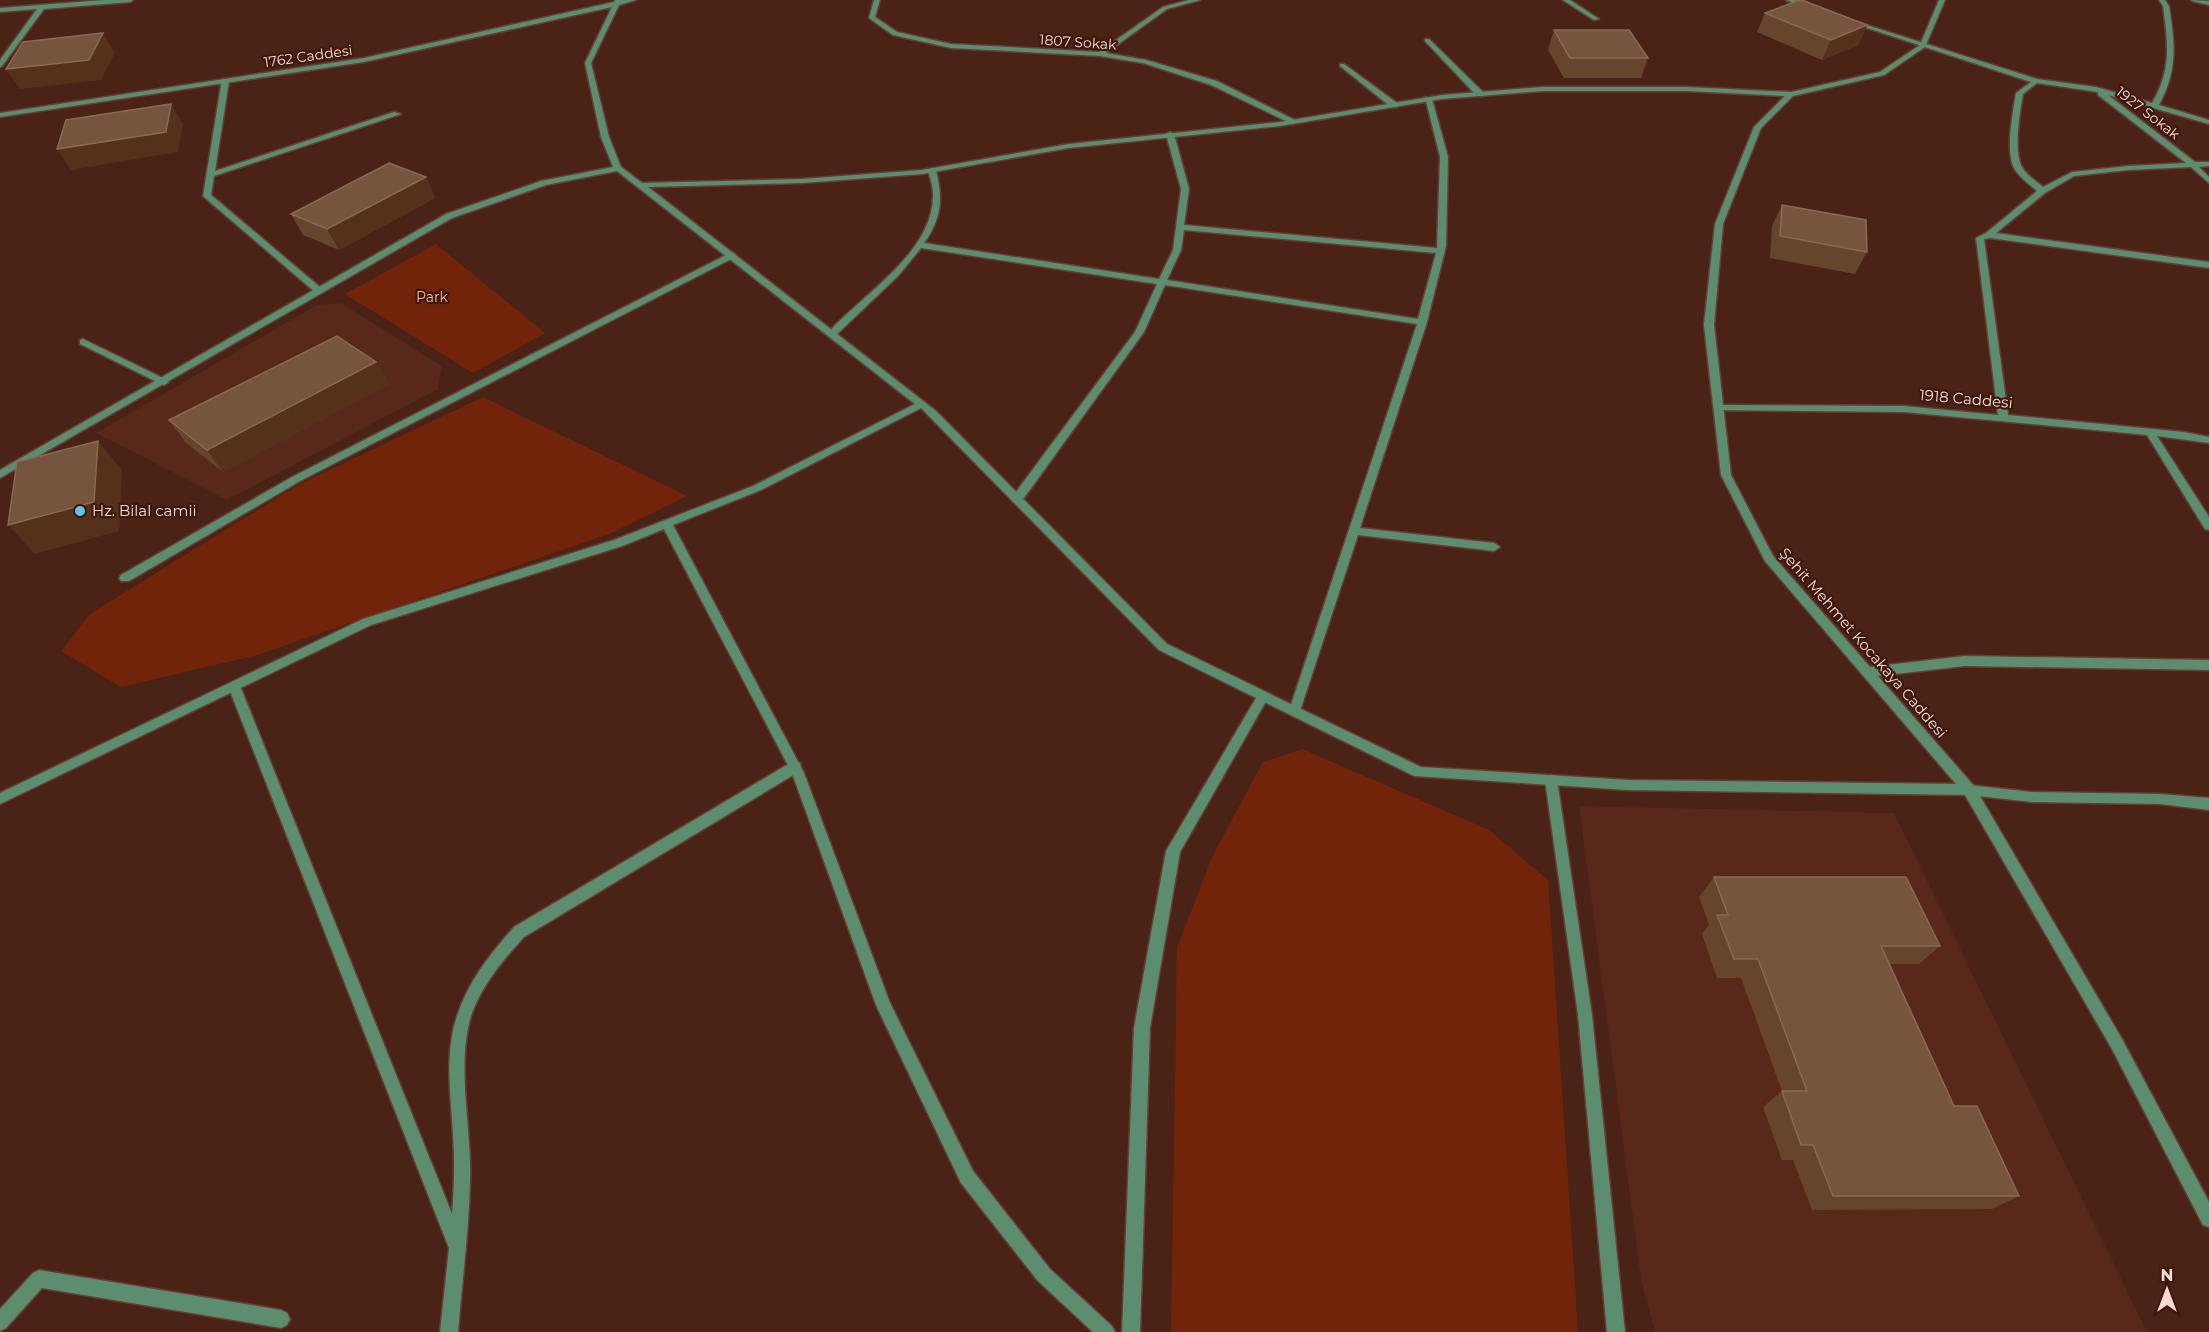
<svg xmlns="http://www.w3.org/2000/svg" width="2209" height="1332" viewBox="0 0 2209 1332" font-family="Montserrat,sans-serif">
  <rect width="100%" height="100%" fill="#4b2216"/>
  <g fill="#58281a">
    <path d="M341,303l101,63 -4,23 -211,111 -131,-67 221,-128z"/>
    <path d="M1579,806l315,7 253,519h-492l-14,-53z"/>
  </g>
  <g fill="#72240b">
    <path d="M436,244l109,89 -72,40 -128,-79z"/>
    <path d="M483,397l204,99 -78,38 -352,121 -136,32 -60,-36 29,-37 208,-129z"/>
    <path d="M1302,749l187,81 59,50 30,452h-407l6,-384 35,-91 51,-95z"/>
  </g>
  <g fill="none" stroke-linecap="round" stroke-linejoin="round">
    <g stroke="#663f34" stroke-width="3">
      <path id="service" d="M2191,0l18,1v4l-17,-4z"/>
    </g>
    <g stroke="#663f34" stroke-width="3">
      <g id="minor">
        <path d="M105,0h28l-3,2 -86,7 -42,57 -2,1v-7l37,-51 -37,3v-4z"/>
        <path d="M874,0h6l-5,17 22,15 54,12 148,8 64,-45 26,-7h11l-33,9 -61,44 40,7 71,21 82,41 -7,2 -81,-39 -68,-22 -43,-7 -149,-8 -58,-13 -24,-17z"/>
        <path d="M1563,0h7l29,19 -5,1z"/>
        <path d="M1786,0h9l18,7 -5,1z"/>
        <path d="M2159,0h6l4,6c6,39 9,64 -10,99l50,15v4l-101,-29 87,67h14v4l-10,1 10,10v6l-18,-16 -63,3 -54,6 -29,17 -49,40 213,29v6l-219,-30 -6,1 24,176 176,17 25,5v6l-52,-7 52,81v13l-4,-1 -58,-94 -243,-23 -189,-2v-4l3,-1 186,1 94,9 -22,-177 10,-5 51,-42c-8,-7 -18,-14 -23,-23 -9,-18 -1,-56 2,-75l15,-11 -182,-60 5,-1 183,58 59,8 56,16c20,-34 16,-60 11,-97zM2037,83l61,9v3l88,68 -58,3 -56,6 -29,15c-7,-6 -17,-12 -21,-20 -9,-17 -2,-55 1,-73z"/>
        <path d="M1425,39h4l54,53v4h-6l-52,-55z"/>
        <path d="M1340,64h4l53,39v4h-6l-51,-41z"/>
        <path d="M222,79l7,2 -14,90 179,-59 7,2 -187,62 -3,19 110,93v4h-6l-112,-96z"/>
        <path d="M1425,97l7,2 16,58 -2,89 -19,76 -67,206 134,15 6,4 -6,4 -136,-16 -59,179h-8l-2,-3 128,-387 -252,-39 -21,47 -123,170h-8l-1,-3 1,-3 122,-164 22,-48 -236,-36 -23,28 -63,60h-6l-2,-2c33,-38 105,-80 106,-137 1,-9 -3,-18 -5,-27l4,-2 4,2c7,28 6,48 -12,73l235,36 14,-29 8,-61 -15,-55 4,-2 4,2 15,55 -5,36 253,23 3,-91zM1184,230l252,23 -18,66 -251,-39 14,-30z"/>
        <path d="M732,252l4,3 -1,2 -435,224 -171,100h-8l-2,-3 2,-3 171,-98z"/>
        <path d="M83,339l84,41 2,2 -5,3 -3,-1 -81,-40v-4z"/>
        <path d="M1965,656l244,4v10l-244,-4 -96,11 -4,-2 -2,-3 2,-3 4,-2z"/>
        <path d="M234,681l4,2 2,3 212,528c2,-26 3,-52 1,-79 -2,-38 -9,-81 4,-119 11,-34 33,-62 57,-89l276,-164 5,-1 5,1 1,4 -1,4 -276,166c-21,23 -43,49 -53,79 -15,51 1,113 -1,165 -1,50 -8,101 -12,151h-18l9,-84 -221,-562 2,-3z"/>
        <path d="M1263,691l4,2 2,3 -89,156 -30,176 -10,304h-18l12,-304 32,-177 93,-158z"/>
        <path d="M1551,775l5,1 1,4 35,235 33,317h-18l-29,-317 -33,-235 1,-4z"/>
        <path d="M1969,785l63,7 128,2 49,4v12l-49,-6 -128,-2 -63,-7 -5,-1 -2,-4 2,-4z"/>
        <path d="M39,1270l242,40 6,3 3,6 -3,6 -6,3 -239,-40 -36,40 -6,3v-22l33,-36z"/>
      </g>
    </g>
    <g stroke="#663f34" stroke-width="3">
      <path id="tertiary" d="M615,0h21l-17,5 -28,58 18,74 12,30 21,16 160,-4 120,-9 147,-26 211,-22 162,-27 101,-8h144l104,5 89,-20 40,-27 19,-45h6l-20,47 -41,28 -91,21 -32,32 -38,96 -9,101 17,150 42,81 201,230 148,253 87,163v25l-6,-2 -91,-176 -147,-254 -337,-5 -214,-14 -255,-126 -238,-242 -160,82 -88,35 131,248 86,230 83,168 77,98 62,57 3,6h-22l-55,-51 -77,-98 -85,-178 -84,-232 -128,-244 -42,17 -251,79 -371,179v-11l363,-174 251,-79 139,-54 162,-82 -298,-233 -71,14 -94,33 -452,260v-8l446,-256 95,-33 72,-14 -12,-30 -16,-74 27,-56 -248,55 -364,55v-4l364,-55 250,-56zM1543,91h144l98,5 -31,31 -39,97 -11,101 17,150 44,86 191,223 -328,-4 -207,-13 -254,-123 -231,-233 -288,-224 154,-4 120,-9 147,-26 211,-22 162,-27z"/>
    </g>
    <use href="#service" fill="#5b8d6e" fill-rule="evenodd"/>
    <use href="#minor" fill="#5b8d6e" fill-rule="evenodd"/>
    <use href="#tertiary" fill="#5b8d6e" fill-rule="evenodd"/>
  </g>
  <g fill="#67442c">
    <path d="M1765,13l102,12 -9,20 -36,15 -65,-28z"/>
    <path d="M1554,30l94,28 -7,20h-77l-16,-28z"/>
    <path d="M426,177l9,21 -96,52 -36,-15 -12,-21z"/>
    <path d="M1782,205l85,47 -12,22 -85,-16 2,-32z"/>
    <path d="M376,362l13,22 -166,88 -38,-30 -16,-22z"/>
    <path d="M1714,877l226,69 -21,18h-30l65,142 65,90 -27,13 -180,1 -19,-50h-11l-19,-53 19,-16 -41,-113h-24l-15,-44 7,-9 -10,-28z"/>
  </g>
  <g fill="#55301b">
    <path d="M1867,25l-9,20 -36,15 9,-20z"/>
    <path d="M103,33l12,20 -14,27 -81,9 -14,-20z"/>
    <path d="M171,104l12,20 -5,28 -107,18 -14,-21z"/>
    <path d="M426,177l9,21 -96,52 -12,-21z"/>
    <path d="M376,362l13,22 -166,88 -16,-22z"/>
    <path d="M98,441l24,29 -3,61 -84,23 -27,-29z"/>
  </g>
  <g fill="#76543d" stroke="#8a6955" stroke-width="1.5">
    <path d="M1800,0h2l65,25 -36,15 -66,-27z"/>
    <path d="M1554,30h75l19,28h-78z"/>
    <path d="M103,33l-14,27 -83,9 17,-27z"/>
    <path d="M171,104l-5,28 -109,17 9,-29z"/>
    <path d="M389,163l37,14 -99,52 -36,-15z"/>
    <path d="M1782,205l84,15 1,32 -87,-16z"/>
    <path d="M337,336l39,26 -169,88 -38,-30z"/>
    <path d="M98,441l-4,61 -86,23 9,-63z"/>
    <path d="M1714,877h192l34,69h-59l73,160h23l42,90h-186l-20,-51h-12l-19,-54h25l-49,-132h-24l-17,-44h11z"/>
  </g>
  <circle fill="#59c8e4" stroke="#3f180d" stroke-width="2" cx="80" cy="511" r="6"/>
  <g text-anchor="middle" stroke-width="4.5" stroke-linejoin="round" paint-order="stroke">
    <g font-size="14" fill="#f5dad2" stroke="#3f180d">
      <text transform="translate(1078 42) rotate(4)" y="5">1807 Sokak</text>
      <text transform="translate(308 56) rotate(-8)" y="5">1762 Caddesi</text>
      <text transform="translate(2148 113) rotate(38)" y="5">1927 Sokak</text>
    </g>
    <g font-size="14" fill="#f8bba9" stroke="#3f180d">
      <text x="432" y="302">Park</text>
    </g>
    <g font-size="15" fill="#f5dad2" stroke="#3f180d">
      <text transform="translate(1966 399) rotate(5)" y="5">1918 Caddesi</text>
      <text transform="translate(1863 643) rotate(49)" y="5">Şehit Mehmet Kocakaya Caddesi</text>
    </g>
    <g font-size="15" fill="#f5dad2" stroke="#3f180d" text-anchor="start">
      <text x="92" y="516">Hz. Bilal camii</text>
    </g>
  </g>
  <g transform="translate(2167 1290)" stroke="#3f180d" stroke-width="4.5" paint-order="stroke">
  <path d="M0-4.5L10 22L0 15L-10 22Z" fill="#f5dad2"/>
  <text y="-9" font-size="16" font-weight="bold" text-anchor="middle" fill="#f5dad2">N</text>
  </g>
</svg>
